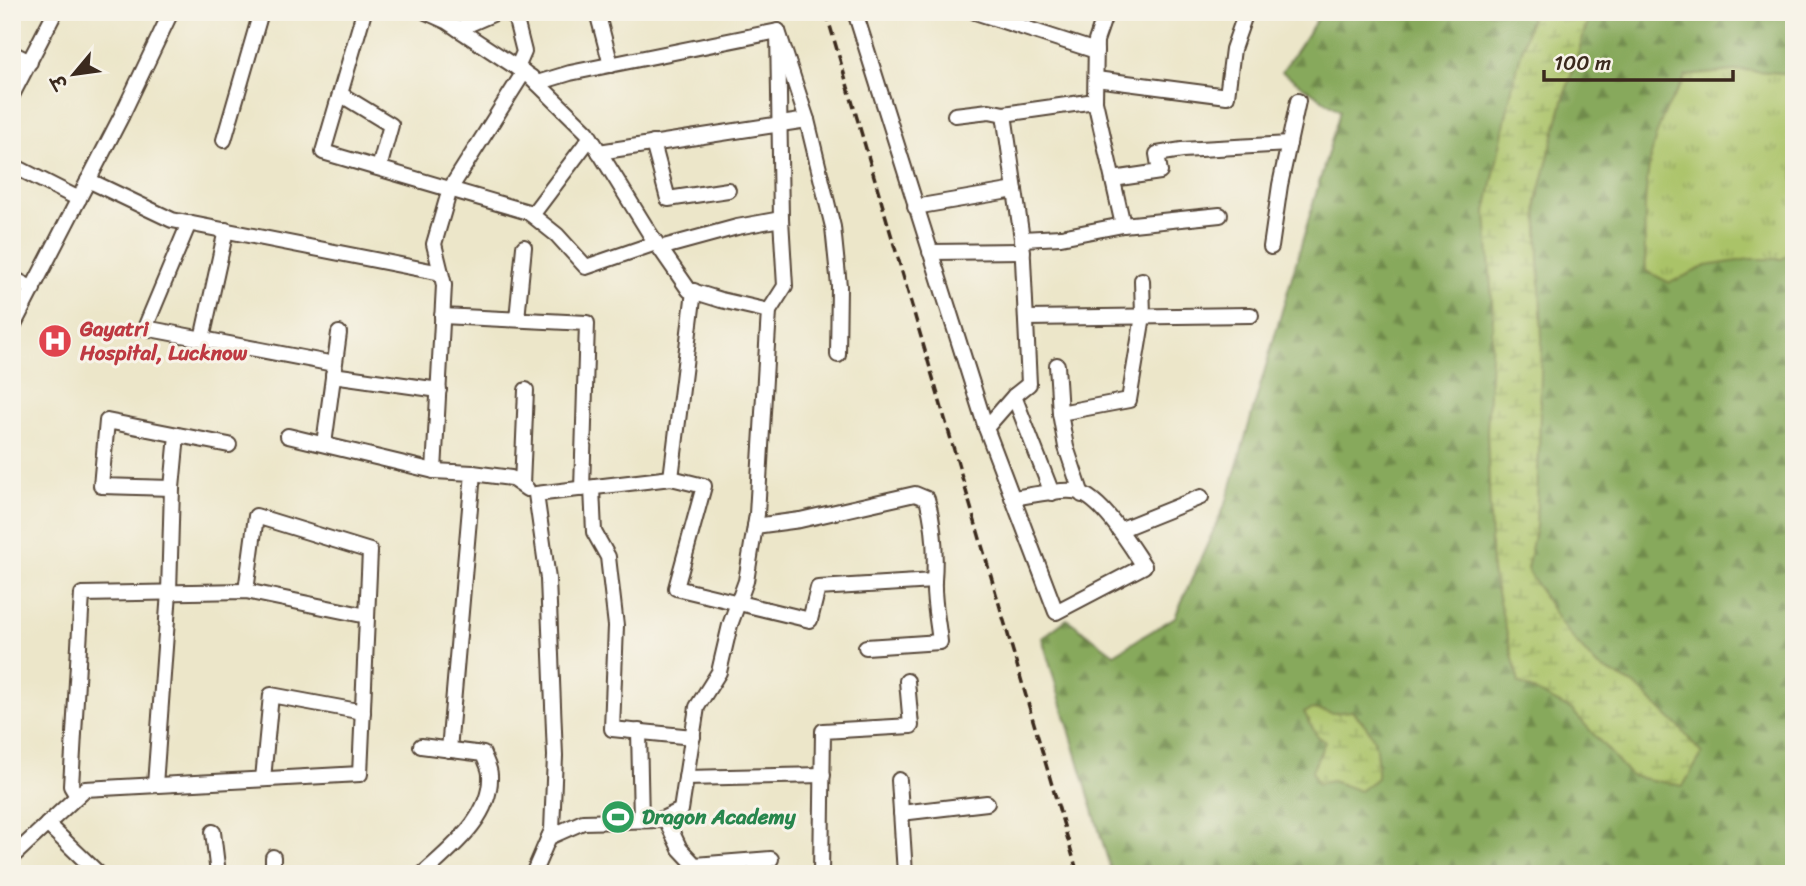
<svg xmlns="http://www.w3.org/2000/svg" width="1806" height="886" viewBox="0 0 1806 886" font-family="Sriracha,'Playpen Sans Deva',sans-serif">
  <defs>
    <pattern id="forest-firs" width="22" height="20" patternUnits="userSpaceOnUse" patternTransform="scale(1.75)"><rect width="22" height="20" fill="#87a95c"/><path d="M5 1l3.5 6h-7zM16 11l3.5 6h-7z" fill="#708a4b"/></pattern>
    <pattern id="wetland-marsh" width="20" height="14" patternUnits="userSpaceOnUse" patternTransform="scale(1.75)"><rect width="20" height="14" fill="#aac368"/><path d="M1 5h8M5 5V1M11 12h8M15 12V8" fill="none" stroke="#8c9f55"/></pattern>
    <pattern id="park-tufts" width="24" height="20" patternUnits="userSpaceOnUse" patternTransform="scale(1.75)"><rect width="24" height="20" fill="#aac368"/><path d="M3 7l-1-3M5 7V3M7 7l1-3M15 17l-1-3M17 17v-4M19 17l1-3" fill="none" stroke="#8c9f55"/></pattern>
  </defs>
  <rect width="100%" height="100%" fill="#f7f3e8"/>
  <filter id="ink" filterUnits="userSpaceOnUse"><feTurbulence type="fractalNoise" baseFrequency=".0143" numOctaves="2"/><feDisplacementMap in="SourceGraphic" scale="14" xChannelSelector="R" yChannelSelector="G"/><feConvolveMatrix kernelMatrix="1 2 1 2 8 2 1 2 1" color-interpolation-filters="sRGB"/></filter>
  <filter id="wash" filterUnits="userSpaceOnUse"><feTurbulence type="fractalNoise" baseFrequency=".00686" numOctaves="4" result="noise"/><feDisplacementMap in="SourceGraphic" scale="28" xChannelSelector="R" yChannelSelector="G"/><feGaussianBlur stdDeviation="1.57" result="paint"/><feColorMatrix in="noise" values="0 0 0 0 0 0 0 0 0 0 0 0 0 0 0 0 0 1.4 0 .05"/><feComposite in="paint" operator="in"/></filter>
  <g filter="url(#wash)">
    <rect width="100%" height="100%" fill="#ece6c9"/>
    <path fill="url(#forest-firs)" stroke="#616a3d" stroke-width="2" d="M1322,12h472v862h-682l-70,-236 25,-19 47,35 61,-37 52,-117 113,-389 -58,-39z"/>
    <g fill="url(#wetland-marsh)" stroke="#727643" stroke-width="2">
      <path d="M1532,12h59l-28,89 -26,100 5,138 -3,110 -3,77 -9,43 36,58 34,39 38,19 47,45 20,24 -19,32 -52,-10 -59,-66 -53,-27 -27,-111 -5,-141 6,-115 -7,-104 26,-124z"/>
      <path d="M1313,709l19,4 20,-2c25,23 26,34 25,67l-17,13 -28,-10 -15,3 -5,-13 13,-29 -8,-6 -13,-24z"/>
    </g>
    <path fill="url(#park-tufts)" stroke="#727643" stroke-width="2" d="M1743,70l51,4v175l-12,10h-32l-44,7 -36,17 -24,-12c-3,-50 -3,-105 16,-152 6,-15 17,-29 24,-43z"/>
  </g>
  <g filter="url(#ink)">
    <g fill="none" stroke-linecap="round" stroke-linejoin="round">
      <g stroke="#564638" stroke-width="18">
        <g id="street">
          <path d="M364,12l-41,140 205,60 29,23 29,32 70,-24"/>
          <path d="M426,12l20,9 85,56 56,55 63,102 39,56 32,10 48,11"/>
          <path d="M514,12l10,40 -7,16"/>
          <path d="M597,12l14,53"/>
          <path d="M855,12l131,416 70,184 88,-46c-15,-22 -44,-72 -71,-75 -14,-2 -45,5 -61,7"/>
          <path d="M975,12l121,39"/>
          <path d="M1106,12l-10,29 -1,60 28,124"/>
          <path d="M458,29l39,-17"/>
          <path d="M12,53l18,9"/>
          <path d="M1096,79l131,17 6,-47 13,-37"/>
          <path d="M537,83l33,-10 208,-42 29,89"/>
          <path d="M340,94l51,31 -12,43"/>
          <path d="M12,95l43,-83"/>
          <path d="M955,115l34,-4 15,3 91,-13"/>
          <path d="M224,140l37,-128"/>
          <path d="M653,143l15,56 60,-9"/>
          <path d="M599,152l208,-32 26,107 6,59 -1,69"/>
          <path d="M12,165l67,34"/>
          <path d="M1113,179l47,-7 -3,-18 25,-4 107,-6"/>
          <path d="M88,180l84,40 269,53"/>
          <path d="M915,207l100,-17"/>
          <path d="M532,215l58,-77"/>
          <path d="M189,223l-44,105 189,36"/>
          <path d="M1022,239l39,-2 62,-12 97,-10"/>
          <path d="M1271,247l9,-62 18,-84"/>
          <path d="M660,248l77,-21 44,-8"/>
          <path d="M930,252l93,-1"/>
          <path d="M12,278l21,11"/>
          <path d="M442,316l145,7 -5,166"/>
          <path d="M1026,318l225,-3"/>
          <path d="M517,319l7,-72"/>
          <path d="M12,328l110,-213 49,-103"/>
          <path d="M202,339l24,-109"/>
          <path d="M1057,365l3,48 6,34 16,48"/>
          <path d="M333,375l106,15"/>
          <path d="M1014,396l38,97"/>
          <path d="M1060,413l69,-13 14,-84 -1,-36"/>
          <path d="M986,428l28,-32 15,-12 -7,-145 -18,-125"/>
          <path d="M288,436l146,35 39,2 -24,277"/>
          <path d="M324,444l15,-111"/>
          <path d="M434,471l10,-186 -10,-41 16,-55 74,-117"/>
          <path d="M473,473l38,5 16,11"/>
          <path d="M671,478l23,-187"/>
          <path d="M522,485l4,-95"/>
          <path d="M172,488l-71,-2 6,-65 122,24"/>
          <path d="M592,488l2,44 14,25 8,69 -4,103 81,8"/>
          <path d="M755,526l45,-6 115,-26 12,5c8,28 9,53 7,82 -1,20 4,41 6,61l-74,5"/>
          <path d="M1119,530l82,-33"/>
          <path d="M639,731l2,89"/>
          <path d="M421,746l62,8c2,6 7,14 7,21 2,42 -39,73 -67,99"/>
          <path d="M686,778l137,-3"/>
          <path d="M263,779l8,-84 92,17"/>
          <path d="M899,780l6,94"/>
          <path d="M155,785l14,-193 3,-104 5,-53"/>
          <path d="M77,796l-6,-10 11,-192 164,-3 121,25"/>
          <path d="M901,813l86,-10"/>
          <path d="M665,818l15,31 15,16 76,-6"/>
          <path d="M47,824l52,50"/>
          <path d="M213,832l5,42"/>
          <path d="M549,837l34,-15 77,-2 21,-10 16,-103 22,-35 11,-47 16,-44 11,-67 12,-203 16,-25 -4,-67 -3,-188"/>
          <path d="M12,857l73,-68 275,-15 10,-223 -114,-35 -10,75"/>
          <path d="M273,857v17"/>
          <path d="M533,874l19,-44 3,-74 -7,-177 -12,-85 135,-16 33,8 -28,102 134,32 8,-32 116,-7"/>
          <path d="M821,874l2,-143 88,-5 -4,-45"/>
        </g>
      </g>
      <use href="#street" stroke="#fff" stroke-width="14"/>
      <path stroke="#3b2a1e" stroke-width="3.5" stroke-dasharray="10 5" stroke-linecap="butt" d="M826,12l252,862"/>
    </g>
  </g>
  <defs>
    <g id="hospital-disc" transform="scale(1.75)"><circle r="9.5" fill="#e0444e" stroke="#f7f3e8"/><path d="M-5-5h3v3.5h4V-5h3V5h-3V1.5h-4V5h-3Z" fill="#fff"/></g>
    <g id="stadium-disc" transform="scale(1.75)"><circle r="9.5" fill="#2e9e5b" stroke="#f7f3e8"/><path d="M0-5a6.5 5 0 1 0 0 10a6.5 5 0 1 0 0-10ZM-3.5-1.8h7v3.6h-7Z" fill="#fff"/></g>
  </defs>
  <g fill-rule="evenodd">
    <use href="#hospital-disc" x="55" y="341"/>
    <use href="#stadium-disc" x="618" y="817"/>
  </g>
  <g text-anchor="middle" stroke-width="6" stroke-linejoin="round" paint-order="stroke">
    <g font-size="21" font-weight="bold" fill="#be3a42" stroke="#f7f3e8" text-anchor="start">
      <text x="80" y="336">Gayatri<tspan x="80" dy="24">Hospital, Lucknow</tspan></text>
    </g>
    <g font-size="21" font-weight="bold" fill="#27864d" stroke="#f7f3e8" text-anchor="start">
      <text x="642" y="824">Dragon Academy</text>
    </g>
  </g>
  <rect width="1806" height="886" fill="none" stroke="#f7f3e8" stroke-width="42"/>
  <g transform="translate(74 74) rotate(241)" stroke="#f7f3e8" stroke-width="5" paint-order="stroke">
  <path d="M0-5L12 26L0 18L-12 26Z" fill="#3b2a1e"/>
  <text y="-10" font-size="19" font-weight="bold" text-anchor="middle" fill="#3b2a1e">उ</text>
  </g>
  <path d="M1544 70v10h189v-10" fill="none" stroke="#3b2a1e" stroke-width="3.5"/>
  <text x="1554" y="70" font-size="21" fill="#3b2a1e" stroke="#f7f3e8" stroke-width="5" paint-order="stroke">100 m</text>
</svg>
